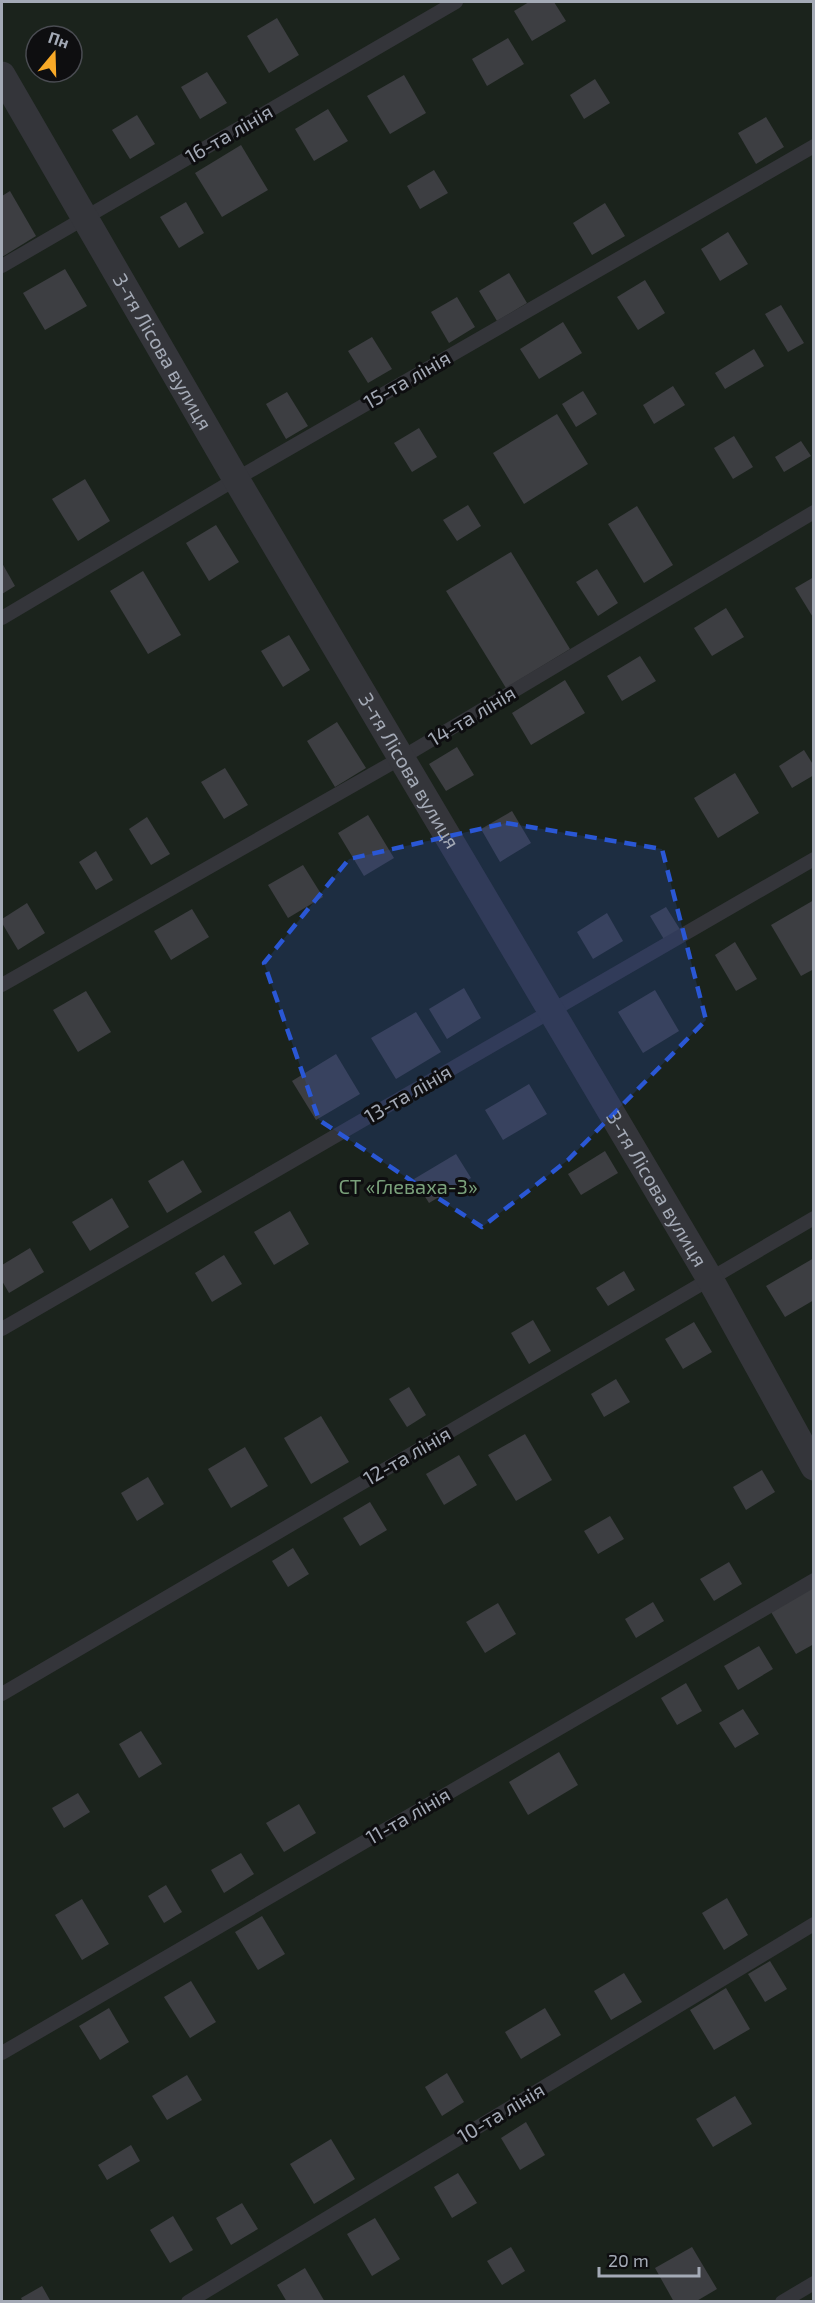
<svg xmlns="http://www.w3.org/2000/svg" width="815" height="2303" viewBox="0 0 815 2303" font-family="'Exo 2',sans-serif">
  <rect width="100%" height="100%" fill="#131315"/>
  <path fill="#1b231c" fill-rule="evenodd" d="M2,2h811v2299h-811zM36,36h36v36h-36z"/>
  <g fill="#3d3e42">
    <path d="M529,2h25l12,19 -34,20 -18,-30z"/>
    <path d="M277,18l22,37 -30,18 -22,-37z"/>
    <path d="M508,38l16,26 -37,22 -15,-27z"/>
    <path d="M207,72l20,31 -27,16 -19,-32z"/>
    <path d="M404,75l22,38 -36,21 -23,-38z"/>
    <path d="M595,79l15,24 -26,16 -14,-24z"/>
    <path d="M328,109l20,32 -34,20 -19,-32z"/>
    <path d="M137,115l18,29 -25,15 -18,-29z"/>
    <path d="M766,117l18,30 -28,17 -18,-31z"/>
    <path d="M241,145l27,45 -46,27 -27,-44z"/>
    <path d="M434,170l14,23 -28,16 -13,-23z"/>
    <path d="M10,191l26,45 -34,21v-61z"/>
    <path d="M186,202l18,31 -25,15 -19,-31z"/>
    <path d="M605,203l20,33 -33,19 -19,-32z"/>
    <path d="M728,232l20,32 -28,17 -19,-32z"/>
    <path d="M65,269l22,37 -42,24 -22,-37z"/>
    <path d="M509,273l18,30 -30,18 -18,-30z"/>
    <path d="M645,280l20,33 -27,17 -21,-33z"/>
    <path d="M457,297l18,30 -26,16 -18,-31z"/>
    <path d="M781,305l23,38 -16,9 -23,-38z"/>
    <path d="M563,322l19,31 -43,26 -19,-30z"/>
    <path d="M372,337l20,32 -24,14 -20,-32z"/>
    <path d="M754,349l10,17 -39,23 -10,-16z"/>
    <path d="M673,386l12,19 -31,19 -11,-19z"/>
    <path d="M583,391l14,23 -21,13 -14,-23z"/>
    <path d="M287,392l21,34 -22,13 -20,-35z"/>
    <path d="M557,414l31,50 -64,40 -31,-51z"/>
    <path d="M419,428l18,29 -25,15 -18,-29z"/>
    <path d="M734,436l19,31 -20,12 -19,-31z"/>
    <path d="M801,441l10,15 -27,16 -9,-15z"/>
    <path d="M85,479l25,42 -32,20 -26,-42z"/>
    <path d="M468,505l13,21 -24,15 -14,-21z"/>
    <path d="M637,506l36,59 -29,18 -36,-59z"/>
    <path d="M216,525l23,37 -30,19 -23,-38z"/>
    <path d="M511,552l59,97 -64,39 -60,-97z"/>
    <path d="M2,563l13,23 -13,8z"/>
    <path d="M597,569l21,34 -20,13 -22,-34z"/>
    <path d="M143,571l38,64 -33,19 -38,-63z"/>
    <path d="M814,577v42l-19,-31z"/>
    <path d="M726,608l18,29 -32,19 -18,-28z"/>
    <path d="M289,635l21,35 -27,17 -22,-36z"/>
    <path d="M640,656l16,25 -34,20 -15,-25z"/>
    <path d="M565,680l20,33 -54,32 -19,-32z"/>
    <path d="M337,722l29,46 -31,19 -28,-46z"/>
    <path d="M457,747l17,28 -28,16 -17,-27z"/>
    <path d="M804,750l10,16v9l-22,13 -13,-22z"/>
    <path d="M225,768l23,37 -24,14 -23,-37z"/>
    <path d="M735,773l24,40 -41,25 -24,-40z"/>
    <path d="M512,811l19,32 -31,19 -19,-33z"/>
    <path d="M368,815l26,43 -30,18 -26,-43z"/>
    <path d="M147,817l23,37 -19,11 -22,-36z"/>
    <path d="M96,851l17,29 -17,10 -17,-28z"/>
    <path d="M303,865l20,32 -35,21 -20,-33z"/>
    <path d="M814,900v69l-13,7 -30,-51z"/>
    <path d="M27,903l18,30 -27,17 -16,-27v-4z"/>
    <path d="M666,907l15,24 -16,10 -15,-25z"/>
    <path d="M192,909l17,28 -38,23 -17,-29z"/>
    <path d="M607,913l16,28 -30,18 -16,-27z"/>
    <path d="M735,942l22,37 -21,12 -21,-36z"/>
    <path d="M464,988l17,30 -34,21 -18,-30z"/>
    <path d="M655,990l24,41 -36,22 -25,-41z"/>
    <path d="M86,991l25,41 -33,20 -25,-42z"/>
    <path d="M416,1012l25,40 -45,27 -25,-41z"/>
    <path d="M336,1054l24,40 -44,26 -24,-39z"/>
    <path d="M529,1084l18,30 -44,26 -18,-30z"/>
    <path d="M605,1151l13,22 -37,22 -13,-21z"/>
    <path d="M456,1154l15,24 -42,25 -15,-24z"/>
    <path d="M183,1160l19,32 -35,21 -19,-32z"/>
    <path d="M112,1198l17,29 -39,24 -18,-29z"/>
    <path d="M290,1211l19,33 -35,21 -20,-33z"/>
    <path d="M30,1248l14,24 -35,21 -7,-12v-16z"/>
    <path d="M224,1255l18,29 -30,18 -17,-29z"/>
    <path d="M814,1258v42l-29,17 -19,-31z"/>
    <path d="M624,1271l11,19 -27,16 -12,-18z"/>
    <path d="M533,1320l18,31 -22,13 -18,-31z"/>
    <path d="M694,1322l18,30 -29,17 -18,-30z"/>
    <path d="M616,1379l14,23 -26,15 -13,-23z"/>
    <path d="M409,1387l17,28 -19,12 -18,-28z"/>
    <path d="M321,1416l28,46 -38,22 -27,-46z"/>
    <path d="M525,1434l27,46 -36,21 -28,-46z"/>
    <path d="M245,1447l23,39 -37,22 -23,-39z"/>
    <path d="M459,1455l18,30 -33,20 -18,-31z"/>
    <path d="M762,1470l13,22 -29,18 -13,-23z"/>
    <path d="M148,1477l16,27 -27,17 -16,-28z"/>
    <path d="M370,1502l17,28 -27,16 -17,-28z"/>
    <path d="M610,1516l14,23 -26,15 -14,-23z"/>
    <path d="M293,1548l16,26 -21,13 -16,-26z"/>
    <path d="M729,1562l13,22 -28,17 -14,-22z"/>
    <path d="M814,1587v57l-18,10 -25,-42z"/>
    <path d="M653,1602l11,19 -28,17 -11,-19z"/>
    <path d="M498,1603l18,31 -31,19 -19,-31z"/>
    <path d="M759,1646l14,23 -35,21 -14,-24z"/>
    <path d="M686,1683l16,28 -25,14 -16,-27z"/>
    <path d="M743,1709l16,25 -24,14 -16,-25z"/>
    <path d="M141,1731l21,33 -23,14 -20,-34z"/>
    <path d="M559,1752l19,33 -50,30 -19,-33z"/>
    <path d="M78,1793l12,19 -26,16 -12,-20z"/>
    <path d="M299,1804l17,29 -32,19 -18,-29z"/>
    <path d="M241,1853l13,21 -30,19 -13,-23z"/>
    <path d="M166,1885l16,27 -18,11 -16,-27z"/>
    <path d="M727,1898l21,37 -24,15 -22,-37z"/>
    <path d="M82,1899l27,45 -27,16 -27,-45z"/>
    <path d="M262,1916l23,38 -27,16 -23,-38z"/>
    <path d="M770,1961l17,28 -22,13 -17,-28z"/>
    <path d="M624,1973l18,29 -31,18 -17,-29z"/>
    <path d="M191,1981l25,41 -26,16 -26,-41z"/>
    <path d="M726,1988l24,41 -36,21 -24,-40z"/>
    <path d="M109,2008l20,34 -29,18 -21,-34z"/>
    <path d="M545,2008l16,27 -40,24 -16,-27z"/>
    <path d="M447,2073l17,29 -22,14 -17,-29z"/>
    <path d="M187,2075l15,25 -35,20 -15,-24z"/>
    <path d="M735,2096l17,28 -39,23 -17,-28z"/>
    <path d="M526,2122l19,33 -25,15 -19,-32z"/>
    <path d="M331,2139l24,40 -41,25 -24,-40z"/>
    <path d="M131,2145l9,16 -33,19 -9,-15z"/>
    <path d="M458,2173l19,30 -25,15 -18,-31z"/>
    <path d="M242,2203l16,26 -27,16 -15,-27z"/>
    <path d="M173,2216l20,34 -23,13 -20,-33z"/>
    <path d="M375,2218l25,41 -28,17 -25,-42z"/>
    <path d="M511,2247l14,24 -23,14 -15,-24z"/>
    <path d="M692,2247l25,42 -22,13h-21l-19,-34z"/>
    <path d="M305,2268l20,34h-38l-10,-17z"/>
    <path d="M42,2286l9,16h-28l-2,-4z"/>
  </g>
  <g fill="none" stroke-linecap="round" stroke-linejoin="round">
    <g stroke="#34353a" stroke-width="14">
      <path d="M2,266l454,-264"/>
      <path d="M2,618l234,-139 578,-333"/>
      <path d="M2,985l399,-227 413,-246"/>
      <path d="M2,1329l812,-470"/>
      <path d="M2,1694l812,-476"/>
      <path d="M2,2053l812,-473"/>
      <path d="M188,2302l626,-378"/>
      <path d="M782,2302l32,-19"/>
    </g>
    <path stroke="#34353a" stroke-width="27" id="s1" d="M2,75l234,404 474,800 104,188"/>
  </g>
  <path fill="#2a57d5" fill-opacity="0.2" stroke="#2a57d5" stroke-width="4.5" stroke-dasharray="12 8" stroke-linejoin="round" d="M506,823l156,26 44,171 -138,140 -86,67 -163,-107 -55,-157 85,-104z"/>
  <g text-anchor="middle" stroke-width="6" stroke-linejoin="round" paint-order="stroke">
    <g font-size="20" fill="#a4aab6" stroke="#0e0e10">
      <text transform="translate(229 134) rotate(-30)" y="7">16-та лінія</text>
      <text dy="7" stroke="none"><textPath href="#s1" startOffset="320">3-тя Лісова вулиця</textPath></text>
      <text transform="translate(407 380) rotate(-30)" y="7">15-та лінія</text>
      <text transform="translate(472 716) rotate(-31)" y="7">14-та лінія</text>
      <text dy="7" stroke="none"><textPath href="#s1" startOffset="806">3-тя Лісова вулиця</textPath></text>
      <text transform="translate(408 1094) rotate(-30)" y="7">13-та лінія</text>
      <text dy="7" stroke="none"><textPath href="#s1" startOffset="1292">3-тя Лісова вулиця</textPath></text>
      <text transform="translate(407 1456) rotate(-30)" y="7">12-та лінія</text>
      <text transform="translate(408 1816) rotate(-30)" y="7">11-та лінія</text>
      <text transform="translate(501 2113) rotate(-31)" y="7">10-та лінія</text>
    </g>
    <g font-size="20" fill="#7aa17b" stroke="#0e0e10">
      <text x="408" y="1194">СТ «Глеваха-3»</text>
    </g>
  </g>
  <rect width="815" height="2303" fill="none" stroke="#a4aab6" stroke-width="6"/>
  <g transform="translate(54 54) rotate(19)"><circle r="28" fill="#0e0e10" stroke="#4a4c52" stroke-width="1.5"/>
  <path d="M0-4.5L10 22L0 15L-10 22Z" fill="#f8a927"/>
  <text y="-9" font-size="16" font-weight="bold" text-anchor="middle" fill="#a4aab6">Пн</text>
  </g>
  <path d="M599 2267v9h100v-9" fill="none" stroke="#a4aab6" stroke-width="3"/>
  <text x="608" y="2267" font-size="18" fill="#a4aab6" stroke="#0e0e10" stroke-width="4.5" paint-order="stroke">20 m</text>
</svg>
